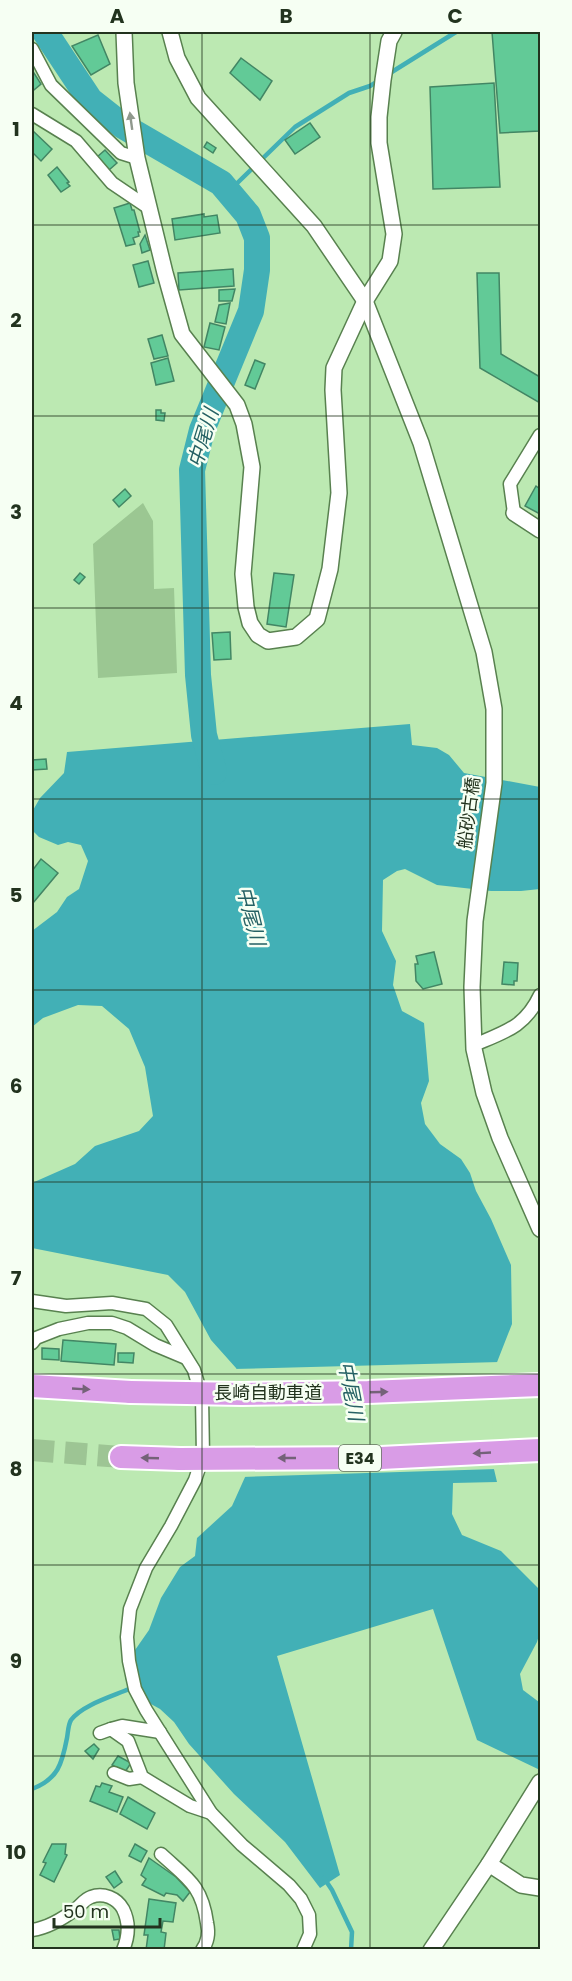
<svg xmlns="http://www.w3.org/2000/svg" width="572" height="1981" viewBox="0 0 572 1981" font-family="Poppins,'Noto Sans JP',sans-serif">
  <rect width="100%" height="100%" fill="#bce9b2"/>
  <path fill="#9bc792" d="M143,503l10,18 1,68 20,-1 3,85 -79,5 -5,-134z"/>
  <path fill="#42b0b6" d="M410,724l2,21 25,3 12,7 15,18 76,14v102l-19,2h-30l-54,-6 -32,-16 -8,2 -14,9 -1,51 14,30 -3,24 9,26 22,12 5,58 -8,22 4,21 15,20 21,15 9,14 6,18 15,28 20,46 1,59 -20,51 -4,39 5,51 4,17 -44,1 -1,31 10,21 39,16 39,39v42l-3,10 -17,32 3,16 16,12 1,-2v70l-63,-30 -44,-131 -156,47 63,219 -20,13 -35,-46 -51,-48 -45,-50 -15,-22 -14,-13 -29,-16 -6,-15 1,-15 23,-33 12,-32 19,-31 15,-11 2,-18 35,-32 18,-40 4,-61 -18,-37 -25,-28 -26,-48 -17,-17 -136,-27v-65l43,-19 20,-18 44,-15 14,-15 -8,-49 -16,-38 -27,-23 -24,-1 -35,13 -11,9v-96l25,-19 10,-15 12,-8 9,-28 -7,-16 -13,-3 -10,3 -19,-8 -7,-7v-18l8,-14 24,-25 3,-21z"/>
  <path fill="#bce9b2" d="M500,1362l-5,14 -4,38 6,55 -255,8 6,-12 3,-59 -18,-37z"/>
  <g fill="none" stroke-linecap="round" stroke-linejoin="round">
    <g stroke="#42b0b6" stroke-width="4.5">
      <path d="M387,75l69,-43"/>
      <path d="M228,192l67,-65 54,-34 21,-7 10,-6"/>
      <path d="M32,1789c26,-10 30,-25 35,-51 1,-5 1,-13 4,-18 11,-15 42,-24 58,-31"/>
      <path d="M324,1878l8,12 20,42 -1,18"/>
    </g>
    <path stroke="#42b0b6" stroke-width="26" d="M45,32l45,68 33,26 98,57 27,32 9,23v32l-6,41 -49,119 -10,40 6,205 6,60 10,37"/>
  </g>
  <g fill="#62ca97" stroke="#428664" stroke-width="1.5">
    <path d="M492,32h48v99l-40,2z"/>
    <path d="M98,35l12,29 -19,11 -19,-29z"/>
    <path d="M241,58l31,23 -12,19 -30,-27z"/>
    <path d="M32,70l9,14 -7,6 -2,-3z"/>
    <path d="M494,83l6,104 -67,2 -3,-102z"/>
    <path d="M310,123l10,14 -25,17 -10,-14z"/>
    <path d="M32,130l20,19 -11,12 -9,-9z"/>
    <path d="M207,142l9,6 -3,5 -9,-6z"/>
    <path d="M105,150l12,13 -8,7 -12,-13z"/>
    <path d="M57,167l12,15 -2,1 3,3 -9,6 -13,-17z"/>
    <path d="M130,203l2,7h2l6,22h-2l1,4 -6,2 2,6 -9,2 -12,-38z"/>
    <path d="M204,214v3l13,-2 3,18 -45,7 -3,-21z"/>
    <path d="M145,235l5,15 -8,3 -2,-9z"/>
    <path d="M148,261l6,22 -15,4 -6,-22z"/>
    <path d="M233,269l1,17 -55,4 -1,-17z"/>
    <path d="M477,273h22l2,81 39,23v26l-60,-35z"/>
    <path d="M235,289l-3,12h-13v-11z"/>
    <path d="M230,303l-4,21 -11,-2 4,-17z"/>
    <path d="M210,323l15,4 -6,23 -15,-3z"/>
    <path d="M162,335l6,21 -14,3 -6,-20z"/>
    <path d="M168,358l6,23 -18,4 -5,-22z"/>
    <path d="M255,360l10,4 -10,25 -10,-4z"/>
    <path d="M156,410h5v3h4l-1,8 -8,-1z"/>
    <path d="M536,486l4,3v25l-15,-8z"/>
    <path d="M125,489l6,7 -12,11 -6,-7z"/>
    <path d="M80,573l5,4 -6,7 -5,-4z"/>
    <path d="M274,573l20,2 -8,52 -19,-3z"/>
    <path d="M230,632l1,27 -17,1 -2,-27z"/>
    <path d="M46,759l1,10 -15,1v-10z"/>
    <path d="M41,859l17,14 -25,30 -1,-32z"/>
    <path d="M434,952l8,32 -19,5 -7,-8 -1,-17h3l-2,-8z"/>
    <path d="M504,962l14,1 -1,18h-3v4l-12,-1z"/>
    <path d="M63,1340l53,4 -2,21 -53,-4z"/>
    <path d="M42,1348l17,1v11l-17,-1z"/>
    <path d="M118,1353h16l-1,10 -15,-1z"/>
    <path d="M94,1744l5,5 -6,10 -8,-8z"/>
    <path d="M118,1756l13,7 -6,9 -13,-7z"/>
    <path d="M102,1783l10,3 -3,6 14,5 -6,15 -27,-11 6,-15 4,1z"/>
    <path d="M128,1797l27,16 -8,16 -27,-15z"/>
    <path d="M52,1844h14l-1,10 2,1 -13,27 -14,-7 6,-12 -3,-1z"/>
    <path d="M135,1844l12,7 -6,11 -12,-6z"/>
    <path d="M149,1858l27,19 14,15 -7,9 -6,-6 -11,-2 -2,3 -22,-11 4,-6 -5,-4z"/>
    <path d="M115,1871l7,11 -8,6 -8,-11z"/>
    <path d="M149,1899l27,4 -3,19 -10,-1 -2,11 5,1 -2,17h-18l2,-15h-4z"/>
    <path d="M112,1930h7l1,9 -6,1z"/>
  </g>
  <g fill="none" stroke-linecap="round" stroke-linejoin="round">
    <path stroke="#9dc594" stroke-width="22" stroke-dasharray="22 11" stroke-linecap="butt" d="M32,1450l89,7"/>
    <g stroke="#58814f" stroke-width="15">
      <g id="minor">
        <path d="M32,49l19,36 70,68 16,5"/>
        <path d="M32,114l44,27 36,42 37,25"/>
        <path d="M514,513l-4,-29 30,-49"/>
        <path d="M474,1045c31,-13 51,-18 66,-50"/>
        <path d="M32,1301l34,5 46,-3 34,6 20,16 28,45 8,27 1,59 -8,24 -24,46 -25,42 -16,41 -3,28 2,24 6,28 11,21 65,103 31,32 47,40 12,14 8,16 1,19 -7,16"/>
        <path d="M32,1343l4,-5 23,-9 29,-6h24l15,5 28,17 31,13"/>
        <path d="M111,1729l11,-3 38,6"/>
        <path d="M100,1733l11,-4 17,12 14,36 48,29 21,7"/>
        <path d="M114,1773l15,6 13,-2"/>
        <path d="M161,1854c26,24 41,31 46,69 2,9 1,19 -5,27"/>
        <path d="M32,1930c15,-2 32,-12 45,-22 5,-4 8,-9 14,-11 12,-5 26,1 32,12 7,14 6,27 0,41"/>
      </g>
    </g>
    <g stroke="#58814f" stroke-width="18">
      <g id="tertiary">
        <path d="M124,32l2,51 11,75 28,115 17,61 55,71 7,19 8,43 -9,107 3,33 4,16 8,12 10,6 28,-4 21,-18 13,-50 9,-76 -6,-103 1,-22 31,-67 25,-40 4,-27 -15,-91v-26l4,-37 6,-39 5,-9"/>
        <path d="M170,32l7,26 21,40 116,128 51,75 56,142 63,209 10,57v74l-19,138 -3,66 2,62 10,44 16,45 40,91"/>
        <path d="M514,513l26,17"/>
        <path d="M489,1864l32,21 19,3"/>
        <path d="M431,1950l58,-86 51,-82"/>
      </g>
    </g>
    <g stroke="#fff" stroke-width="26">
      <g id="motorway">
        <path d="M32,1386l99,6"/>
        <path d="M121,1457l59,2"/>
      </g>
    </g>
    <use href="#minor" stroke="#fff" stroke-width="12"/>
    <use href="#tertiary" stroke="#fff" stroke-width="15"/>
    <use href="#motorway" stroke="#d99ce6" stroke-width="22"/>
    <g stroke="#fff" stroke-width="26" stroke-linecap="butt">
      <g id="motorway-bridge">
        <path d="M131,1392l111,2 126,-2 172,-7"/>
        <path d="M180,1459l201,-1 159,-8"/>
      </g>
    </g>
    <use href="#motorway-bridge" stroke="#d99ce6" stroke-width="22"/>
  </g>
  <defs><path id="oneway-solid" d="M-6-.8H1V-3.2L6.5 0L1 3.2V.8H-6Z" transform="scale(1.5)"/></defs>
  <use fill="#90998e" href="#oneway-solid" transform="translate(131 121) rotate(-98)"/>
  <g fill="#746278">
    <use href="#oneway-solid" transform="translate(81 1389) rotate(3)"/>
    <use href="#oneway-solid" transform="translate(379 1392) rotate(-2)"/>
    <use href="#oneway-solid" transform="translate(482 1453) rotate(177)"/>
    <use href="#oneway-solid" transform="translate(150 1458) rotate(-178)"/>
    <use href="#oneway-solid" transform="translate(287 1458) rotate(180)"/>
  </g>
  <path fill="none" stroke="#22331e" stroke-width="1.5" stroke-opacity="0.55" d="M202,32v1918M370,32v1918M32,225h508M32,416h508M32,608h508M32,799h508M32,990h508M32,1182h508M32,1374h508M32,1565h508M32,1756h508"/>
  <g text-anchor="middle" stroke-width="5" stroke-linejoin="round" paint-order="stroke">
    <rect fill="#f6fff3" stroke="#62705e" stroke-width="1.5" x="339" y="1445" width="42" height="26" rx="4.5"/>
    <g font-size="16" font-weight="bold" fill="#22331e">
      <text x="360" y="1464">E34</text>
    </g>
    <g font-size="18" fill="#22331e" stroke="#f6fff3">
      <text transform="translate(469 813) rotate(-83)" y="6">船砂古橋</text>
      <text x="268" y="1399">長崎自動車道</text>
    </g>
    <g font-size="20" font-style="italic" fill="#256164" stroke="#f6fff3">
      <text transform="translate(203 438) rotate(-73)" y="7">中尾川</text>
      <text transform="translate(251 916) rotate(76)" y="7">中尾川</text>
      <text transform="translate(351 1391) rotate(79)" y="7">中尾川</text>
    </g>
  </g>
  <rect width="572" height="1981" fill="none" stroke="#f6fff3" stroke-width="66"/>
  <path d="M54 1918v9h106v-9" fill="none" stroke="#22331e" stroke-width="3"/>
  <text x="63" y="1918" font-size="18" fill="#22331e" stroke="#f6fff3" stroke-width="4.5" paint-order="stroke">50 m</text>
  <rect x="33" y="33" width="506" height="1915" fill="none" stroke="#22331e" stroke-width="2"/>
  <g font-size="20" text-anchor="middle" font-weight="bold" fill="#22331e">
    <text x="117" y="23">A</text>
    <text x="286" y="23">B</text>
    <text x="455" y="23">C</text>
    <text x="16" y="136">1</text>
    <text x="16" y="327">2</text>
    <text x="16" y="519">3</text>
    <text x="16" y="710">4</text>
    <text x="16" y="902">5</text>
    <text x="16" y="1093">6</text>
    <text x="16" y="1285">7</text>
    <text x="16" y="1476">8</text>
    <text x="16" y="1668">9</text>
    <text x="16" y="1859">10</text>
  </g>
</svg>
